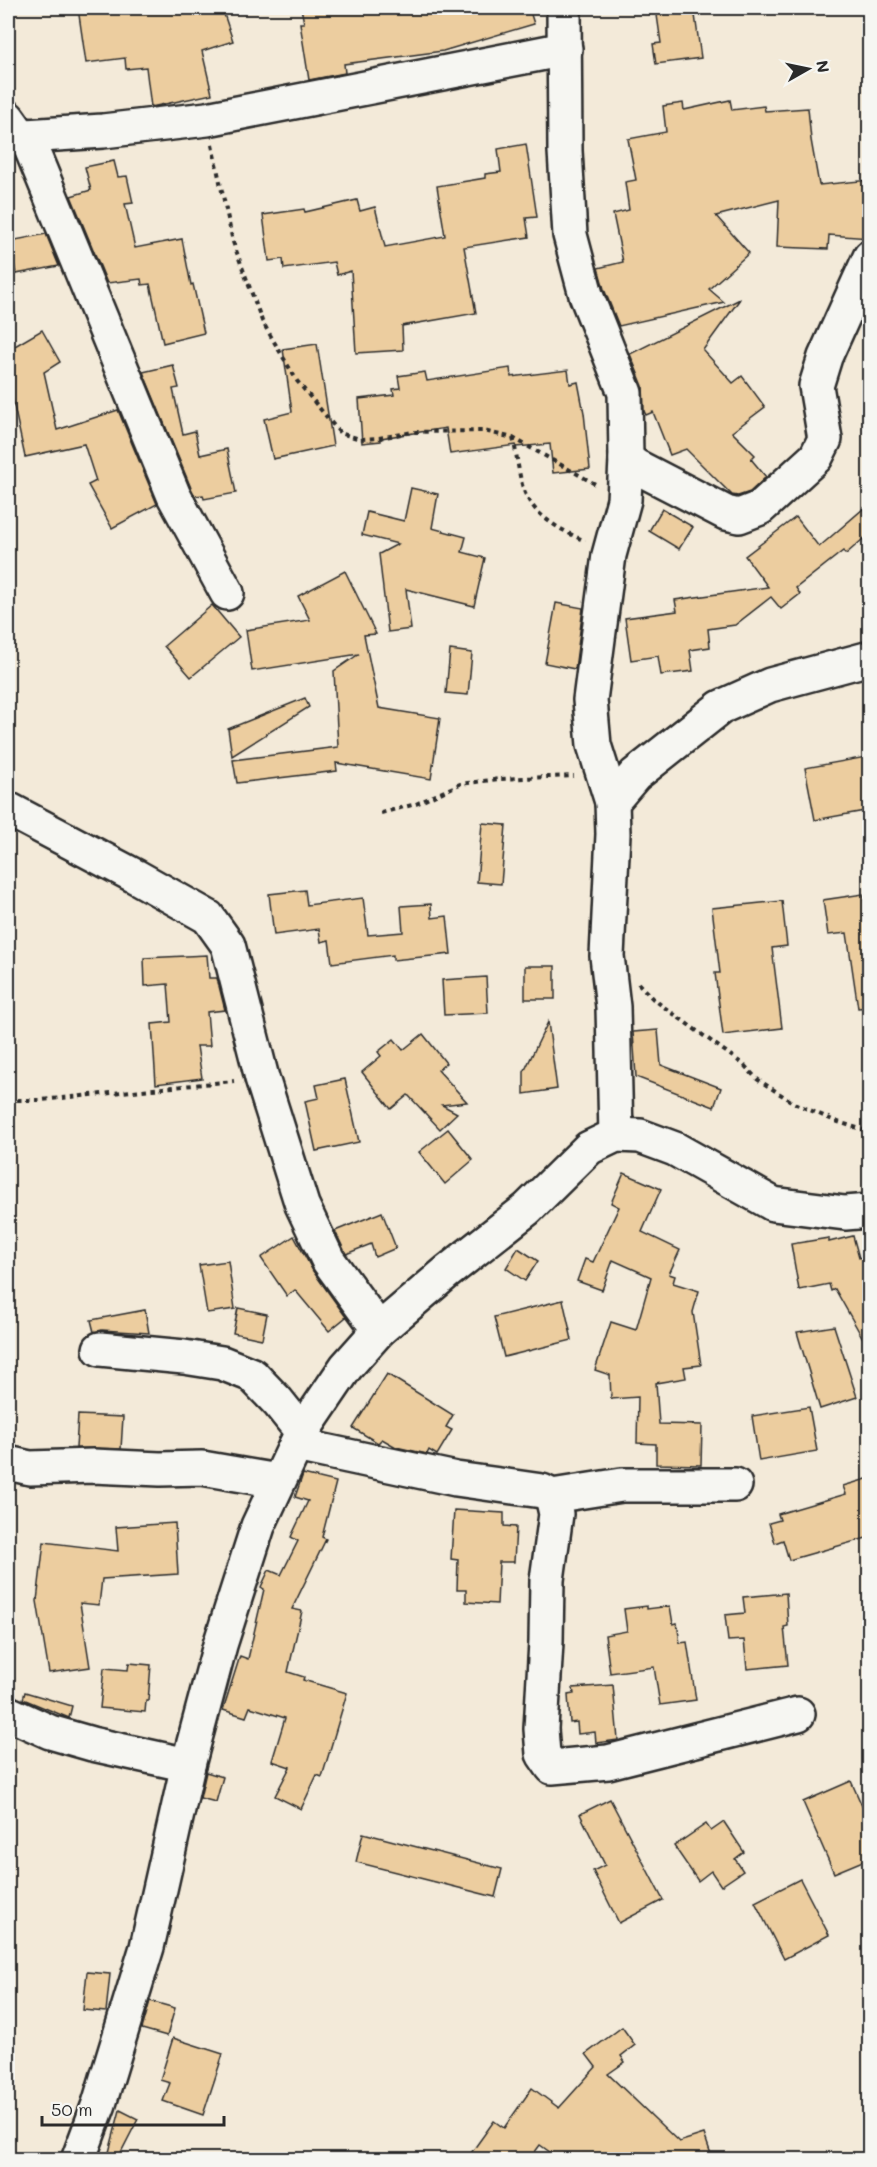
<svg xmlns="http://www.w3.org/2000/svg" width="877" height="2167" viewBox="0 0 877 2167" font-family="Mali,sans-serif">
  <rect width="100%" height="100%" fill="#f3ead9"/>
  <filter id="ink" filterUnits="userSpaceOnUse"><feTurbulence type="fractalNoise" baseFrequency=".0167" numOctaves="2"/><feDisplacementMap in="SourceGraphic" scale="12" xChannelSelector="R" yChannelSelector="G"/><feConvolveMatrix kernelMatrix="1 2 1 2 8 2 1 2 1" color-interpolation-filters="sRGB"/></filter>
  <g filter="url(#ink)">
    <g fill="#eccd9f" stroke="#2b2b2b" stroke-width="1.5">
      <path d="M78,8h144l11,33 -31,10 10,43 -61,13 -5,-40 -20,2 -1,-11 -39,5z"/>
      <path d="M301,8h228l5,16 -91,27 -99,13 1,9 -36,7 -9,-57h4z"/>
      <path d="M656,8h38l7,50 -45,6 -3,-20 8,-1z"/>
      <path d="M730,100l2,10 32,-4 1,5 43,-3 3,32 8,45 51,-5v58l-41,-3 -1,14 -51,-2 2,-47 -63,16 33,37 -40,36 15,13 -105,24 -15,-37 -6,-21 25,-6 -10,-48 16,-4 -4,-28 11,-2 -8,-41 38,-7 -3,-26 20,-3 1,7z"/>
      <path d="M526,144l11,73 -11,1 3,19 -65,10 12,66 -74,13 1,24 -47,3 -5,-82 -14,4 -3,-13 -50,7 -1,-10 -14,2 -6,-46 41,-6 1,3 52,-12 3,11 15,-4 10,40 60,-11 -8,-50 48,-8v-4l16,-2 -3,-23z"/>
      <path d="M114,161l4,16 9,-1 6,27 -8,1 10,44 47,-9 9,46 2,-1 11,49 -41,10 -13,-59 -8,1 -1,-6 -34,4 -36,-87 20,-6 -6,-23z"/>
      <path d="M46,234l13,32 -43,8 -6,-33z"/>
      <path d="M740,299l-37,51 30,33 9,-7 23,31 -33,25 23,23 -4,4 15,18 -16,15 -12,4 -6,-1 -46,-46 -16,6 -17,-43 -7,3 -2,-4 -1,-25 -13,-32z"/>
      <path d="M42,330l18,32 -16,10 13,58 61,-20 39,94 -45,24 -24,-43 8,-4 -12,-37 -59,13 -14,-65 -3,1v-43z"/>
      <path d="M317,344l16,102 -60,13 -9,-40 28,-7 -9,-63z"/>
      <path d="M173,365l6,23 -6,1 10,45 12,-3 5,24 27,-6 9,44 -32,6 -1,-4 -8,1 -4,-8 -48,-116z"/>
      <path d="M510,368l1,9 57,-7 2,14 8,-2 6,31 6,56 -37,4 -3,-29 -34,3v-2l-66,9 -4,-26 -65,10v3l-19,2 -3,-44 35,-4 -1,-6 7,-1 -2,-12 27,-4 2,9z"/>
      <path d="M411,488l27,6 -6,34 34,9 -4,15 23,6 -11,48 -68,-17 5,40 -23,3 -9,-78 19,-10 -36,-9 5,-23 37,9z"/>
      <path d="M870,503v30l-24,21 -3,-3 -47,37 4,6 -19,15 -10,-12 -36,28 -27,4 2,18 -20,3 3,21 -32,4 -3,-19 -27,4 -6,-42 52,-7 -2,-11 93,-13 -23,-31 51,-39 23,30z"/>
      <path d="M662,509l31,18 -14,22 -30,-18z"/>
      <path d="M345,571l31,63 -12,1 15,73 61,10 -9,61 -95,-16 1,8 -100,12 -4,-23 105,-13 -4,-76 25,-17 -107,17 -6,-41 64,-10 -12,-24z"/>
      <path d="M556,603l27,5 -8,61 -30,-6z"/>
      <path d="M212,605l27,32 -48,40 -27,-31z"/>
      <path d="M450,650l22,3 -4,42 -22,-2z"/>
      <path d="M305,698l4,9 -77,49 -4,-27z"/>
      <path d="M866,757l4,21v32l-55,10 -10,-52z"/>
      <path d="M482,823l24,2 -5,59 -24,-2z"/>
      <path d="M305,890l2,15 56,-7 5,37 35,-3 -2,-26 30,-2 1,14 15,-2 4,38 -58,6v-5l-61,8 -3,-23 -8,2 -2,-13 -45,6 -5,-41z"/>
      <path d="M863,894l7,42v71l-12,1 -11,-75 -19,2 -5,-35z"/>
      <path d="M782,901l5,45 -15,2 10,80 -59,7 -8,-62h5l-8,-65z"/>
      <path d="M207,955l2,23h8l8,32 -18,2 3,34h-13l5,32 -46,6 -4,-60 19,-2 -3,-38 -23,2 -1,-28z"/>
      <rect x="525" y="966" width="30" height="33"/>
      <path d="M486,977l2,36 -44,2 -2,-35z"/>
      <path d="M548,1022l9,67 -33,5v-22z"/>
      <path d="M658,1030l3,35 60,23 -7,19 -78,-30 -3,-45z"/>
      <path d="M423,1034l23,29 -8,7 29,32 -25,3 15,8 -17,16 -32,-34 -17,14 -29,-37 19,-16 -3,-4 16,-13 9,11z"/>
      <path d="M345,1079l14,63 -43,9 -11,-50 14,-3 -3,-13z"/>
      <path d="M448,1129l25,31 -28,24 -26,-32z"/>
      <path d="M624,1173l37,16 -19,43 38,18 -11,24 6,2 -2,7 26,8 -6,21 8,53 -17,2 2,11 -30,5 3,41 43,1 -1,40 -45,-1v-20l-19,-1 1,-46 -27,2 -1,-24 -15,-5 16,-48 25,8 15,-53 -38,-17 -11,30 -25,-9 8,-22 8,3 26,-55 -8,-4z"/>
      <path d="M382,1212l14,36 -21,9 -4,-13 -25,10 -11,-23z"/>
      <path d="M294,1236l19,35 33,46 -17,14 -34,-41 -8,6 -26,-38z"/>
      <path d="M853,1236l6,22 11,-2v95l-35,-62 -4,2 -2,-7 -30,6 -8,-46 38,-6v4z"/>
      <path d="M518,1248l20,13 -13,20 -19,-13z"/>
      <path d="M228,1261l7,48 -28,4 -8,-48z"/>
      <path d="M563,1300l9,40 -68,17 -10,-40z"/>
      <path d="M238,1308l29,6 -5,25 -29,-6z"/>
      <path d="M145,1310l4,23 -47,-3 -8,2 -3,-12z"/>
      <path d="M834,1326l23,71 -37,12 -23,-77z"/>
      <path d="M387,1374l66,41 -7,12 6,3 -15,25 -8,-5 -2,4 -31,-7 -14,-8 -4,4 -25,-15z"/>
      <path d="M809,1407l8,44 -58,10 -7,-45z"/>
      <path d="M78,1415l45,2 -2,32 -45,-1z"/>
      <path d="M303,1474l33,8 -14,55 4,2 -34,70 10,2 -14,61 16,5 -1,3 44,13 -25,84 -5,-2 -16,34 -26,-13 15,-29 -18,-6 13,-43 -35,-11 -4,10 -23,-7 17,-54 8,3 16,-70 -3,-2 8,-17 12,5 17,-34 -7,-4 17,-36 -13,-4z"/>
      <path d="M870,1478v59l-81,23 -6,-20 -8,3 -6,-20 11,-3 -2,-6 68,-20 -3,-8z"/>
      <path d="M454,1510l50,3v13l12,1 -2,35h-15l-2,42 -31,-2v-12h-9l1,-30 -7,-1z"/>
      <path d="M175,1523l3,51 -76,5 -3,26 -19,-2 10,64 -41,6 -12,-72 7,-59 74,9 -2,-24z"/>
      <path d="M786,1593l2,33 -4,1 4,38 -41,4 -3,-29 -16,1 -3,-26 20,-2 -2,-16z"/>
      <path d="M647,1606v3l23,-3 3,18 4,-1 3,20 7,-1 9,58 -36,5 -6,-38 -44,6 -5,-38 22,-4 -3,-22z"/>
      <path d="M129,1663l22,2 -3,36h-2l-1,11 -45,-4 4,-40 24,2z"/>
      <path d="M613,1685l5,55 -22,3 -1,-11 -17,2 -1,-12 -7,1 -2,-28 6,-1 -1,-6z"/>
      <path d="M25,1692l47,14 -3,12 -46,-19z"/>
      <path d="M206,1772l17,5 -7,25 -16,-4z"/>
      <path d="M851,1781l19,43v34l-36,15 -31,-71z"/>
      <path d="M610,1799l53,101 -44,23 -26,-52 12,-6 -25,-51z"/>
      <path d="M724,1822l20,30 -9,7 8,12 -22,15 -10,-15 -13,10 -24,-35 32,-22 5,7z"/>
      <path d="M363,1833l139,36 -7,28 -139,-35z"/>
      <path d="M800,1879l29,56 -45,24 -29,-57z"/>
      <path d="M87,1972l23,2 -4,38 -23,-2z"/>
      <path d="M150,2001l25,7 -8,28 -25,-7z"/>
      <path d="M622,2027l13,18 -14,11 4,6 -17,12 71,68 25,-8 9,26h-152l-21,-15 -11,15h-63l28,-39 10,7 28,-40 27,20 37,-41 -10,-13z"/>
      <path d="M173,2038l50,16 -20,61 -40,-14 7,-18 -10,-3z"/>
      <path d="M120,2110l18,9 -21,41h-10z"/>
    </g>
    <g fill="none" stroke-linecap="round" stroke-linejoin="round">
      <g stroke="#2b2b2b" stroke-width="38">
        <g id="minor">
          <path d="M564,8l1,143 5,84 16,60 39,98 1,66 -2,41 -15,55 -19,145 4,45 18,57"/>
          <path d="M8,118l10,14 8,4 77,-5 104,-12 358,-70"/>
          <path d="M26,136l148,360 53,97"/>
          <path d="M626,459l11,8 89,46 13,3 21,-8 56,-51 9,-18 -9,-53 9,-29 45,-100"/>
          <path d="M8,809l127,67 73,41 20,28 34,133 40,127 26,55 51,70"/>
          <path d="M616,1135l-3,-128 -6,-51 6,-122 -1,-32 23,-27 86,-68 49,-22 100,-27"/>
          <path d="M100,1349l84,8 38,6 30,12 26,27 24,30"/>
          <path d="M296,1445l160,34 86,12 10,5 70,-11h113"/>
          <path d="M8,1463l22,5 63,-2 67,3 42,-1 76,13"/>
          <path d="M552,1496l4,18 -9,66 -1,62 -5,87 2,25 9,13 56,-5 190,-48"/>
          <path d="M8,1713l42,19 42,12 96,21"/>
          <path d="M78,2160l21,-56 48,-157 41,-182 32,-120 38,-119 44,-94 44,-65 33,-37 68,-58 80,-63 62,-61 27,-13 24,1 35,13 98,55 72,9 25,-2"/>
        </g>
      </g>
      <g stroke="#2b2b2b" stroke-width="4" stroke-dasharray="4.5 4.5" stroke-linecap="butt">
        <path d="M212,145l21,97 29,79 35,60 43,52 20,6 19,-1 34,-6 71,-1 29,7 84,47"/>
        <path d="M513,438c4,16 5,34 10,50 9,28 38,42 62,53"/>
        <path d="M381,813l35,-9 44,-20 39,-5 75,-3"/>
        <path d="M638,983l15,16 91,66 13,14 37,24 41,18 35,11"/>
        <path d="M8,1100h33l193,-19"/>
      </g>
      <use href="#minor" stroke="#f6f6f2" stroke-width="33"/>
    </g>
  </g>
  <rect width="877" height="2167" fill="none" stroke="#f6f6f2" stroke-width="30"/>
  <rect x="15" y="15" width="847" height="2137" fill="none" stroke="#2b2b2b" stroke-width="2" filter="url(#ink)"/>
  <g transform="translate(808 69) rotate(81)" stroke="#f6f6f2" stroke-width="4.5" paint-order="stroke">
  <path d="M0-4.5L10 22L0 15L-10 22Z" fill="#2b2b2b"/>
  <text y="-9" font-size="16" font-weight="bold" text-anchor="middle" fill="#2b2b2b">N</text>
  </g>
  <path d="M42 2116v9h182v-9" fill="none" stroke="#2b2b2b" stroke-width="3"/>
  <text x="51" y="2116" font-size="18" fill="#2b2b2b" stroke="#f6f6f2" stroke-width="4.5" paint-order="stroke">50 m</text>
</svg>
